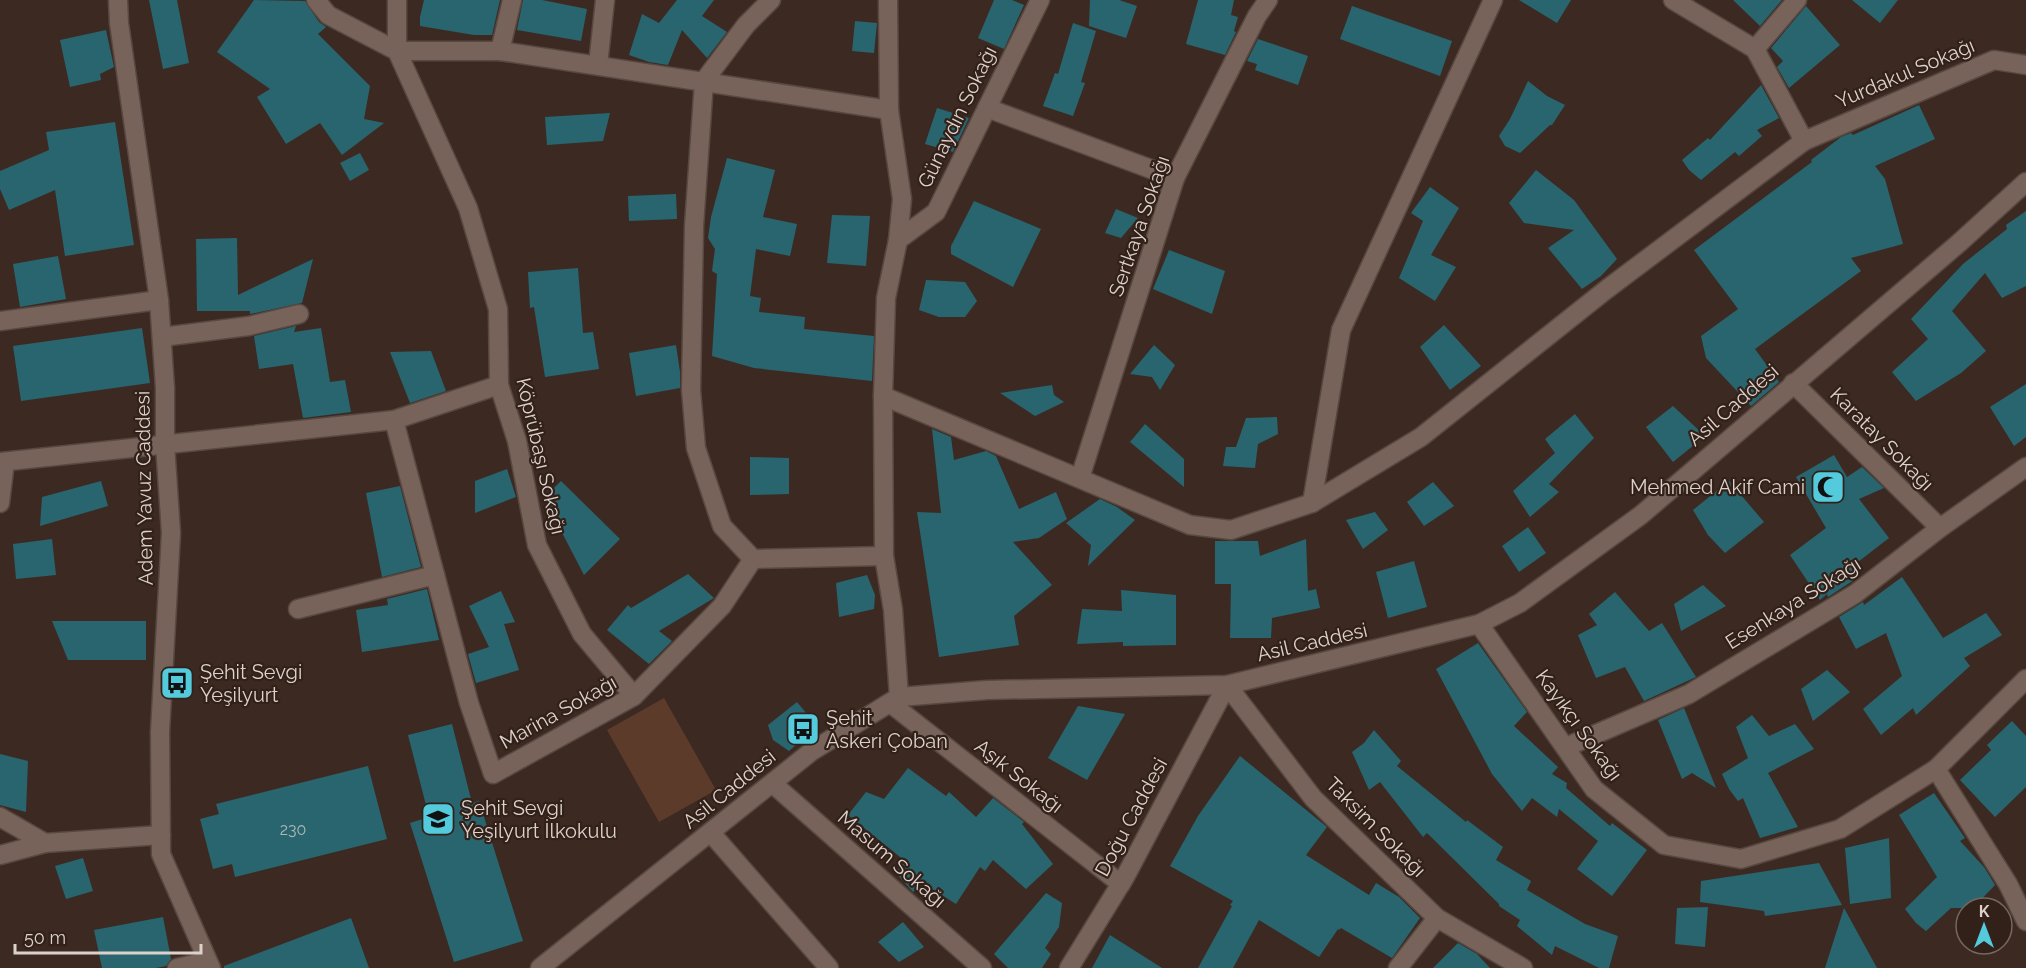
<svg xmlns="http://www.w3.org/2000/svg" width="2026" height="968" viewBox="0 0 2026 968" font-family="Raleway,sans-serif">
  <rect width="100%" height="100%" fill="#3c2a22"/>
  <path fill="#5d3b2b" d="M664,698l52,92 -57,32 -52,-92z"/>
  <g fill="#28656e">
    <path d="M149,0h28l12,63 -26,6z"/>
    <path d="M254,0l51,1 14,21 7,5 -8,7 52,52 -6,33 20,4 -42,32 -22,-32 -34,21 -29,-47 13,-8 -53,-37z"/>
    <path d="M424,0h76l-8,35h-18l-54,-9v-9z"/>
    <path d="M523,0h19l45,9 -6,32 -64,-11z"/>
    <path d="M677,0h37l-12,16 25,16 -20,26 -25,-28 -14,35 -19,-3 -20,-7 13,-41 17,9z"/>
    <path d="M994,0h18l12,5 -20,44 -26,-11z"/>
    <path d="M1090,0h29l18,6 -11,32 -37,-12z"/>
    <path d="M1198,0h36l-3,15 7,2 -4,14 2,1 -11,23 -39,-11z"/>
    <path d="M1519,0h52l-14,23z"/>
    <path d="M1733,0h49l-22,26z"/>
    <path d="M1852,0h46l-18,23z"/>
    <path d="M1352,6l100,35 -12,35 -100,-37z"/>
    <path d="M1806,6l34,39 -51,43 -12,-21 6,-6 -12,-13z"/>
    <path d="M855,21l22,2 -3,30 -22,-2z"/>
    <path d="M1073,23l23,8 -15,51 4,1 -12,33 -30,-10 12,-33 3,1z"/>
    <path d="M106,30l8,37 -14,7 1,6 -31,7 -10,-47z"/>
    <path d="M1258,39l50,17 -10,29 -43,-15 2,-6 -10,-3z"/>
    <path d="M1528,81l19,15 18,9 -13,20h-2l-30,28 -15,-7 -6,-10 11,-17z"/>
    <path d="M1761,85l18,33 -22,12 5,6 -23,20 -4,-4 -34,28 -12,-10 -7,-10 26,-22 2,2z"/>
    <path d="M1919,105l16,34 -60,27 10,13 18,65 -52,14 10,13 -106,78 24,33 -28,24 -45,-48 -5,-22 37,-27 -44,-59 118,-88 -1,-2 30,-23 10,-4 2,2z"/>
    <path d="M937,108l32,10 -16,34 -28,-8z"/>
    <path d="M610,113l-7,28 -56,4 -2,-28z"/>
    <path d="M115,122l19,123 -69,11 -10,-66 -46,20 -9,-21v-18l49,-21 -3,-18z"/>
    <path d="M360,153l9,17 -19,11 -10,-18z"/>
    <path d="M727,158l48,12 -12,47 34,7 -7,32 -34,-7 -6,47 11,2 -2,14 46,5 -1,12 70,7 -2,45 -118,-13 -42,-12 5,-82 -5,-3 3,-22 -7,-11 3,-21z"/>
    <path d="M1536,170l38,30 43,59 -16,17 -19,13 -34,-41 26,-18 -50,-7 -15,-20z"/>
    <path d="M1430,187l29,21 -28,47 25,12 -21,34 -36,-23 24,-57 -12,-8z"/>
    <path d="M676,194l1,25 -48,2 -1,-25z"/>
    <path d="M974,201l67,28 -28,58 -62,-33v-8z"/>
    <path d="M1116,209l22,9 -17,20 -16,-5z"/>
    <path d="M2026,211v75l-24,12 -17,-25 -33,38 34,40 -25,22 -45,28 -24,-29 36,-33 -17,-20 52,-55 44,-35 -1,-4z"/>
    <path d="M832,215l38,1 -4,50 -39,-3z"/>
    <path d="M237,238l1,57 75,-36 -11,44 -52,11v-3h-53l-1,-72z"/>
    <path d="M1169,250l56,21 -13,43 -59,-25z"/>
    <path d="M58,256l8,43 -46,8 -7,-43z"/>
    <path d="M578,268l5,65 10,-1 6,37 -54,8 -11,-70 -4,1 -2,-36z"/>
    <path d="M926,280l39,2 12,19 -12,16h-26l-20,-7z"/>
    <path d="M1444,325l37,41 -31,24 -30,-43z"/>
    <path d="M296,326l-2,6 27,-4 9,54 15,-2 6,32 -48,6 -10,-54 -34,5 -5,-33z"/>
    <path d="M142,328l8,55 -129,18 -8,-55z"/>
    <path d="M676,345l4,27v16l-44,8 -7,-43z"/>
    <path d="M1154,345l21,20 -15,25 -8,-13 -22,-3z"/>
    <path d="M431,351l15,40 -36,12 -20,-51z"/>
    <path d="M2026,384v53l-12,9 -24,-39z"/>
    <path d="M1052,385l2,10 10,7 -29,14 -35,-23z"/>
    <path d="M1673,406l32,30 -32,26 -27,-35z"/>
    <path d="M1575,414l19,24 -45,46 10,8 -29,25 -17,-26 42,-38 -10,-14z"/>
    <path d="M1277,417l1,17 -20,10 -3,24 -32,-2 3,-19h10l10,-29z"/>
    <path d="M1145,424l39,35v28l-54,-45z"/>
    <path d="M932,429l19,8 3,23 32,-9 10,5 23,53 37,-17 11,27 -28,19 -26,4 39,43 -38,31 5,29 -80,12 -22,-145 24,1z"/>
    <path d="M1834,455l13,22 15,-10 22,21 -25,11 30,39 -35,27 3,13 -29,19 -1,-3 -7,6 -30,-45 36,-27 -30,-51z"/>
    <path d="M750,457l39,1v36l-39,1z"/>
    <path d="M507,469l9,28 -41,16v-32z"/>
    <path d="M101,481l7,25 -68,20 2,-29z"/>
    <path d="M561,481l59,58 -36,36 -40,-77z"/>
    <path d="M1729,481l35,41 -39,31 -17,-18 -15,-25z"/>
    <path d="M1433,482l21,24 -30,20 -17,-24z"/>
    <path d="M400,486l21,81 -39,10 -16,-84z"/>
    <path d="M1100,499l17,8 18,13 -47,46 3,-21 -25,-22z"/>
    <path d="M1375,512l13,18 -25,19 -17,-29z"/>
    <path d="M1528,527l18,26 -27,19 -17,-26z"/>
    <path d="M52,539l4,36 -40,4 -3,-35z"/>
    <path d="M1306,539l2,52 8,-2 4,19 -48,10 -1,20h-41l1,-54h-16v-43h43l2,15z"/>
    <path d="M1414,561l13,46 -39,11 -12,-46z"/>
    <path d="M688,574l26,24 -55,33 13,10 -23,23 -42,-34 21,-25 3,3z"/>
    <path d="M867,575l8,20 -1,14 -35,8 -3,-34z"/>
    <path d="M1902,577l41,61 43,-25 16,22 -38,23 6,8 -54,49 -3,-7 -32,27 -18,-26 39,-33 -16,-43 -30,16 -17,-32 24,-15 1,3z"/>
    <path d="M1703,585l23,21 -45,25 -7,-27z"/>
    <path d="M427,589l12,51 -77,12 -6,-42 32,-5 -1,-6z"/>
    <path d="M1121,590l55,5v50l-53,1v-4l-46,2 5,-35 40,2z"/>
    <path d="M501,591l14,31 -11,2 15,46 -43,13 -8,-29 21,-7 -20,-41z"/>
    <path d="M1615,592l34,39 13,-8 34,54 -52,24 -19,-34 -29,11 -18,-43 19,-10 -8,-11z"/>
    <path d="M52,621h94v39h-78z"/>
    <path d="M1478,643l49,69 -13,14 44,41 -6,7 15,9 -1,5 44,38 2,-3 35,27 -35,46 -35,-27 21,-28 -39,-32 -2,8 -25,-19 -10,13 -30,-37 -56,-105z"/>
    <path d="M1827,670l23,22 -37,29 -12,-32z"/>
    <path d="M797,702l20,24 -28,25 -16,-11 -5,-15z"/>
    <path d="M1078,706l47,8 -38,66 -39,-22z"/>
    <path d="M1684,708l32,80 -24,-15 -10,6 -24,-59z"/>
    <path d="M1752,715l17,21 26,-12 19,25 -46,24 30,54 -38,11 -17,-40 -5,3 -9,-12 -7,-15 26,-16 -12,-31z"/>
    <path d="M2012,721l14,15v51l-31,30 -35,-37 31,-30 -4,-5z"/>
    <path d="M452,724l20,79 7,-2 44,140 -69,21 -44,-139 19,-6 -21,-82z"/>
    <path d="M1374,730l27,31 -4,5 69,56 1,-2 36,27 -7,13 35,21 -4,9 58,34 33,12 -9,32h-10l-44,-22 -3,9 -35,-29 3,-6 -21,-14v-2l-72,-71 -4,4 -43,-55 -11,8 -17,-38 12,-9z"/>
    <path d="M0,754l28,7 -2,51 -26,-7z"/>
    <path d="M1240,756l87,71 -21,28 63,40 7,-12 23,14 21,21 -28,40 -51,-30 -2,2 -1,-1 -19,28 -60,-37 -26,48h-35l34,-62 -2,-1 3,-4 -63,-35 28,-50z"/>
    <path d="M368,766l19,73 -152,38 -3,-13 -19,5 -13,-50 19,-5 -3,-10z"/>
    <path d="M908,768l38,28 3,-4 27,25 17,-19 31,24 -2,2 31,40 -27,25 -33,-29 -8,11 -5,-4 -24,37 -33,-21 -10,9 -18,-20 10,-11 -57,-46 18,-23 18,7z"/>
    <path d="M1934,793l31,45 -5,3 24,26 11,18 -22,23h-22l-25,23 -10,-8 -11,-14 32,-32 -38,-62z"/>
    <path d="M1889,838l2,60 -41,6 -5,-56z"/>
    <path d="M83,858l10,33 -27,8 -11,-33z"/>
    <path d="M1819,863l23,42 -77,11 -1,-5 -64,-9 1,-21z"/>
    <path d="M1046,893l16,10 -3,24 -14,21 6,6 -9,14h-34l-14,-14z"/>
    <path d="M1708,907l-3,40 -30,-3 2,-36z"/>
    <path d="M1844,908l33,60h-52z"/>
    <path d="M163,917l8,42 -5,7 -10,2h-54l-8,-38z"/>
    <path d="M351,918l18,50h-145v-2z"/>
    <path d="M903,922l21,25 -25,15 -21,-20z"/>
    <path d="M1110,935l52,33h-70z"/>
    <path d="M1458,943l19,11 13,14h-57z"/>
  </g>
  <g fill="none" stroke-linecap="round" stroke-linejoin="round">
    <g stroke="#574841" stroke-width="21">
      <g id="minor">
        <path d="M118,0l1,23 40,277 6,88v56l6,89 -11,199 1,122 50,114"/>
        <path d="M316,0l12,15 69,36h103l389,59"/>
        <path d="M397,0v51l71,157 30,101 1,76 18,56 20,104 45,89 52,62"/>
        <path d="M771,0l-25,25 -42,56 -10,145 -3,164 5,58 26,78 31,33 131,-3"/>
        <path d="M888,0l1,110 13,89 -4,41 -12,58 -3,98 1,160 9,54 6,87"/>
        <path d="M1755,49l42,-49"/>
        <path d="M500,51l12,-51"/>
        <path d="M598,65l7,-65"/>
        <path d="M987,108l188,70"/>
        <path d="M1804,141l190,-81 32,5"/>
        <path d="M898,240l38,-28 104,-212"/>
        <path d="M0,321l159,-21"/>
        <path d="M162,337l87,-11 50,-12"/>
        <path d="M1793,383l147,145"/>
        <path d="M883,396l307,129 41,5 81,-27 109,-66 186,-148 197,-148 -49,-92 -82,-49"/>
        <path d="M394,420l75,283 24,71 141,-78 88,-90 31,-47"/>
        <path d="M0,462l394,-42 105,-35"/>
        <path d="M1080,478l95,-300 82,-162 11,-16"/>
        <path d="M0,503l5,-41"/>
        <path d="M1312,503l29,-173 152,-330"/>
        <path d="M298,609l137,-34"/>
        <path d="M1479,624l115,165 70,56 77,14 99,-30 96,-60 90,-90"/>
        <path d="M890,703l231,181"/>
        <path d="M1566,747l123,-53 166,-100 85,-66 86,-61"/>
        <path d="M1936,769l72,115 18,37"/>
        <path d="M772,783l210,185"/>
        <path d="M0,817l45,26 116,-8"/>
        <path d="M711,833l118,135"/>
        <path d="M0,855l45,-12"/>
        <path d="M177,968l30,-7"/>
        <path d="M540,968l272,-217 87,-54 88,-7 240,-5 252,-61 41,-21 121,-88 318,-272 67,-61"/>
        <path d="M1069,968l56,-91 102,-192 86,113 124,120 86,50"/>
        <path d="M1398,968l39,-50"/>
      </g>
    </g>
    <use href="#minor" stroke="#77635a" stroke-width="18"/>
  </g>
  <defs>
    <g id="mosque-square" transform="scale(1.725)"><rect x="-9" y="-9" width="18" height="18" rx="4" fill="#53cbdc" stroke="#322119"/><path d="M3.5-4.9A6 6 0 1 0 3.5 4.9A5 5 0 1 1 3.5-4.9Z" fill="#111"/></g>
    <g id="bus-square" transform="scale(1.725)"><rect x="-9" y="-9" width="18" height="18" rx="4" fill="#53cbdc" stroke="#322119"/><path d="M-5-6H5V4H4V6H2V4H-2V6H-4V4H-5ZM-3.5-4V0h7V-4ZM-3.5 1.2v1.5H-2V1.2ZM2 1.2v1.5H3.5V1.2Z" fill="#111"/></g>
    <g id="school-square" transform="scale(1.725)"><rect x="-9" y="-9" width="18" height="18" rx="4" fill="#53cbdc" stroke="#322119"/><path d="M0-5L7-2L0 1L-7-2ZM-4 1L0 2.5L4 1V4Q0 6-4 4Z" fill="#111"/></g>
  </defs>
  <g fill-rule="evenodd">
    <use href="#mosque-square" x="1828" y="487"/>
    <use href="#bus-square" x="177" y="683"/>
    <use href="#bus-square" x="803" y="729"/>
    <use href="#school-square" x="438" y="819"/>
  </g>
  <g text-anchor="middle" stroke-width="4.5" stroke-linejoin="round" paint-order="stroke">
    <g font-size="16" fill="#b0b6b4">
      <text x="293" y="835">230</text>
    </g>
    <g font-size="20" fill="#ddd1cc" stroke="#322119">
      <text transform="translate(1905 73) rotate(-23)" y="7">Yurdakul Sokağı</text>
      <text transform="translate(957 117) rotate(-64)" y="7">Günaydın Sokağı</text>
      <text transform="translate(1139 226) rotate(-71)" y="7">Sertkaya Sokağı</text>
      <text transform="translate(1733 405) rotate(-41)" y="7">Asil Caddesi</text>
      <text transform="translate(1882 439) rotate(45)" y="7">Karatay Sokağı</text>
      <text transform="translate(541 456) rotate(77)" y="7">Köprübaşı Sokağı</text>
      <text transform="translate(144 488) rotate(-91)" y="7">Adem Yavuz Caddesi</text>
      <text transform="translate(1793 603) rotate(-32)" y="7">Esenkaya Sokağı</text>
      <text transform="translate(1312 642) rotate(-13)" y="7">Asil Caddesi</text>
      <text transform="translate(558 712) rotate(-29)" y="7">Marina Sokağı</text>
      <text transform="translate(1579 725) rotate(54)" y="7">Kayıkçı Sokağı</text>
      <text transform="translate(1019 776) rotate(38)" y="7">Aşık Sokağı</text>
      <text transform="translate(729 789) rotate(-39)" y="7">Asil Caddesi</text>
      <text transform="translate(1131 817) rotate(-62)" y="7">Doğu Caddesi</text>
      <text transform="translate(1376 827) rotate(45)" y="7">Taksim Sokağı</text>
      <text transform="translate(892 859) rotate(41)" y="7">Masum Sokağı</text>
    </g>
    <g font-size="20" fill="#ddd1cc" stroke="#322119" text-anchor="start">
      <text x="1805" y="494" text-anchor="end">Mehmed Akif Cami</text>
      <text x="200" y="679">Şehit Sevgi<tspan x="200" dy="23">Yeşilyurt</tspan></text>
      <text x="826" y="725">Şehit<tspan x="826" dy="23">Askeri Çoban</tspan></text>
      <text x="461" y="815">Şehit Sevgi<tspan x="461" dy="23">Yeşilyurt İlkokulu</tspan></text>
    </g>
  </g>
  <g transform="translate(1984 926)"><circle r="28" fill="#322119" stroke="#766761" stroke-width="1.5"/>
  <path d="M0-4.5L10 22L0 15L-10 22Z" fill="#53cbdc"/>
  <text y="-9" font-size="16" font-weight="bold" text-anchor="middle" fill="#ddd1cc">K</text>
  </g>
  <path d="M15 944v9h186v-9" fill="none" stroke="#ddd1cc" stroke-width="3"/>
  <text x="24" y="944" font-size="18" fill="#ddd1cc" stroke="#322119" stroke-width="4.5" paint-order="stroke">50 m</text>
</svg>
